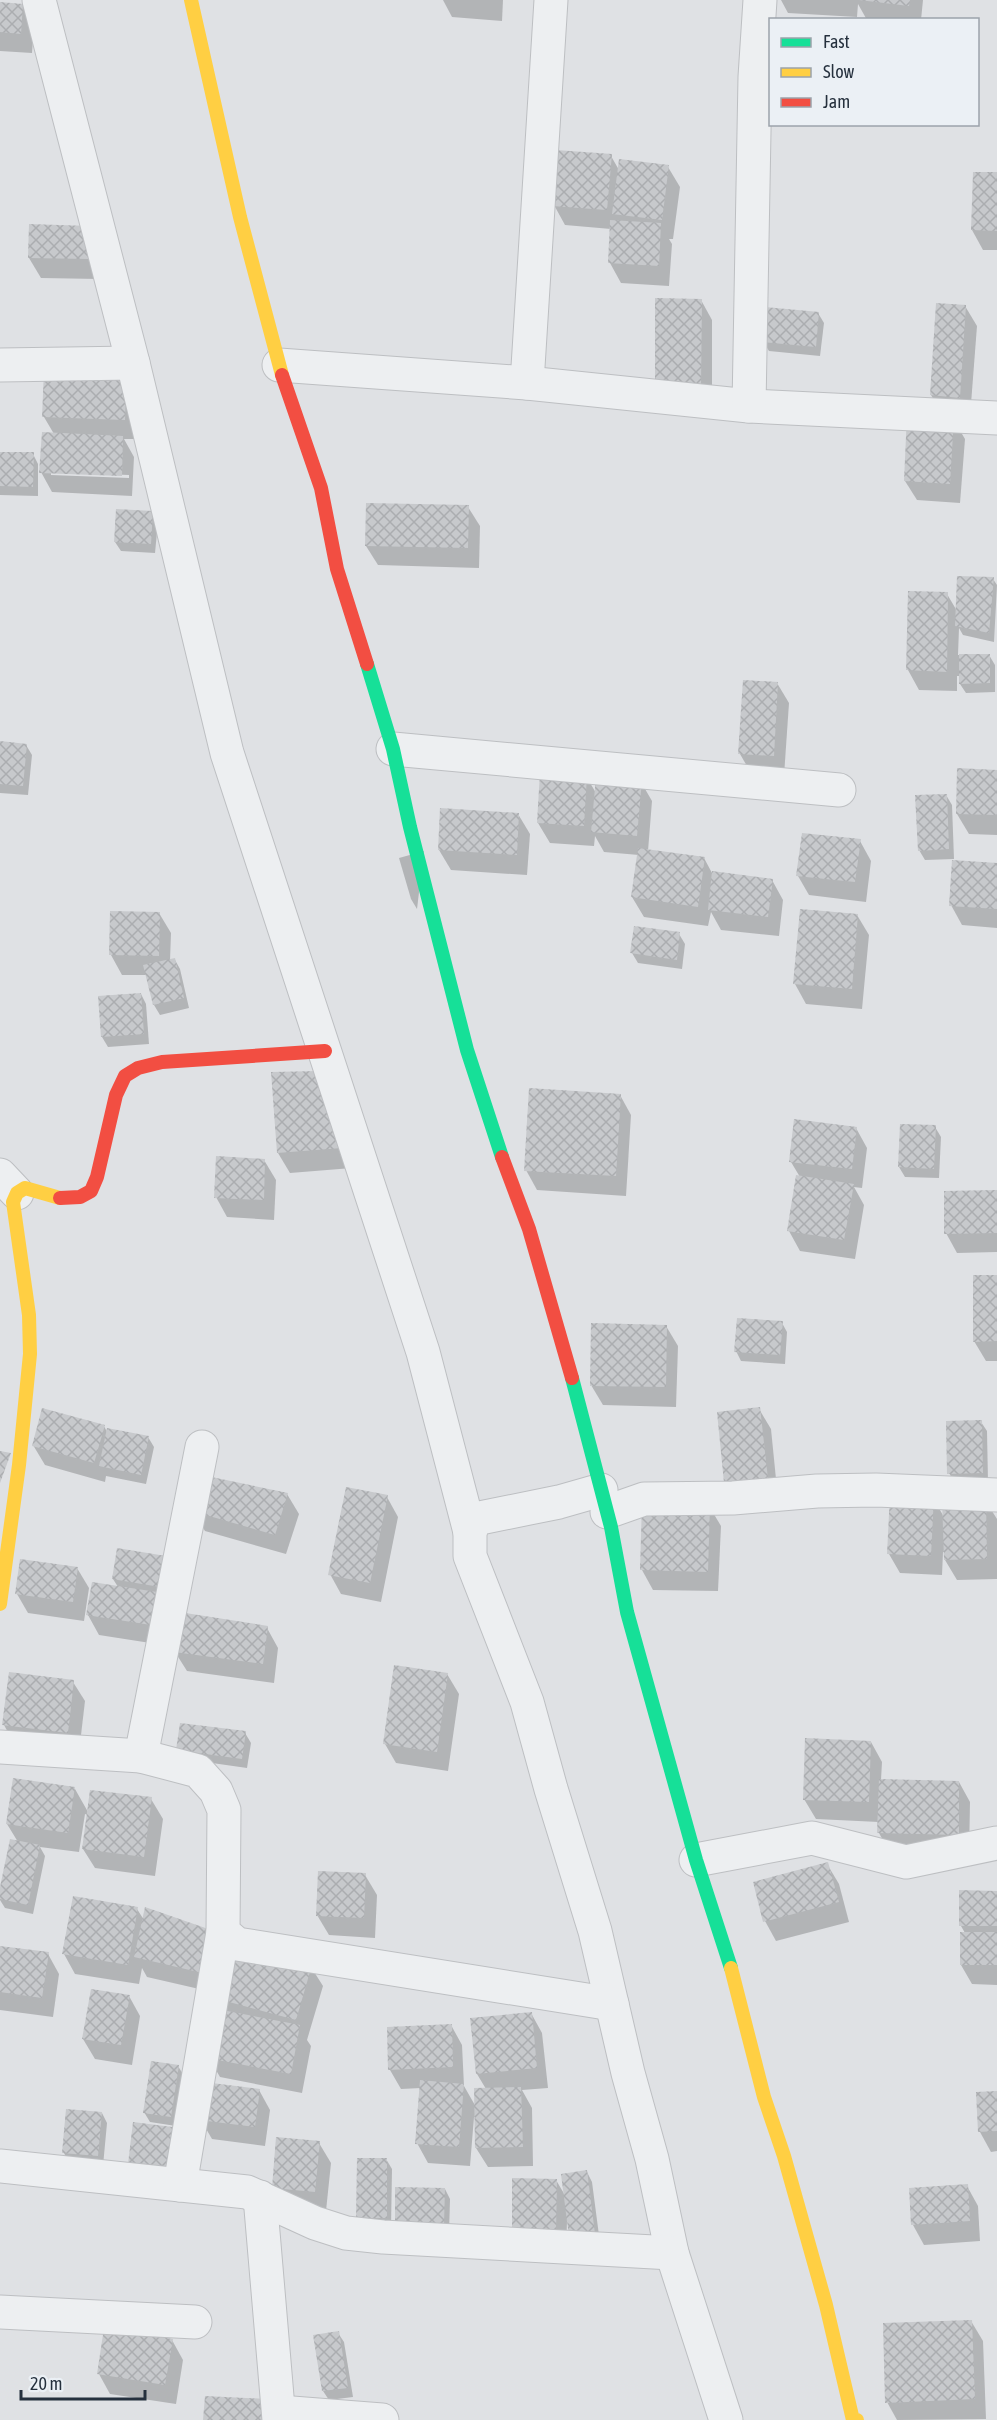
<svg xmlns="http://www.w3.org/2000/svg" width="997" height="2420" viewBox="0 0 997 2420" font-family="'Asap Condensed',sans-serif">
  <defs>
    <pattern id="building-cross-hatch" width="8" height="8" patternUnits="userSpaceOnUse" patternTransform="scale(1.5)"><rect width="8" height="8" fill="#c7c9cc"/><path d="M0 0l8 8M0 8l8-8" fill="none" stroke="#abadb0"/></pattern>
  </defs>
  <rect width="100%" height="100%" fill="#dfe1e4"/>
  <g fill="#0003" fill-rule="evenodd">
    <path d="M443,0h60l-1,21 -50,-4z"/>
    <path d="M781,0h142l-2,20h-54l-9,-16 -1,13 -69,-4z"/>
    <path d="M0,4l22,1 12,20 -2,28 -32,-2z"/>
    <path d="M611,156l8,14 49,-3 12,20 -7,52h-4l3,5 -3,42 -48,-3 -11,-20 1,-34 -46,-4 -11,-20z"/>
    <path d="M997,174v76h-14l-11,-20z"/>
    <path d="M89,227l10,52 -58,-1 -12,-20z"/>
    <path d="M701,300l11,20v83h-44z"/>
    <path d="M965,306l12,20 -7,91 -27,-2 -12,-20z"/>
    <path d="M818,313l6,10 -4,33 -51,-5 -6,-10z"/>
    <path d="M126,374l9,65h-11l10,18 -2,39 -80,-4 -11,-20 13,-38 -10,-17zM51,472l78,3v3l-78,-3z"/>
    <path d="M953,419l12,20 -5,64 -43,-3 -12,-19z"/>
    <path d="M0,453l33,1 5,10v32l-38,-1z"/>
    <path d="M468,507l12,19 -1,42 -101,-3 -12,-19z"/>
    <path d="M152,513l6,9 -3,31 -34,-2 -6,-9z"/>
    <path d="M993,579l4,6 -3,57 -31,-7 -4,-7 -1,27h31l6,10v27l-29,1 -6,-9v-8h-3v15l-38,-1 -11,-20 39,-76 10,17z"/>
    <path d="M777,683l12,20 -5,73 -33,-3 -11,-19z"/>
    <path d="M0,743l26,2 6,10 -4,40 -28,-2z"/>
    <path d="M997,771v64l-28,-1 -12,-20z"/>
    <path d="M586,776l10,17 45,-11 11,19 -4,50 56,7 8,15 60,7 11,20 -4,36 -58,-6 -10,-18 -3,14 -64,-9 -12,-20 7,-42 -35,-3 -9,-16 -1,10 -44,-3 -12,-20z"/>
    <path d="M946,795l6,10 2,54 -29,1 -6,-10z"/>
    <path d="M518,814l12,20 -3,41 -76,-5 -12,-20z"/>
    <path d="M860,841l11,20 -5,41 -57,-7 -11,-19z"/>
    <path d="M424,851l-7,58 -6,-10 -12,-41z"/>
    <path d="M997,865v63l-35,-3 -11,-20z"/>
    <path d="M159,913l12,20 -1,28 5,-1 5,9 9,39 -29,7 -6,-10 -7,-30h-25l-11,-20z"/>
    <path d="M857,915l12,20 -7,74 -56,-5 -11,-20z"/>
    <path d="M679,934l6,10 -3,25 -44,-6 -6,-10z"/>
    <path d="M141,994l5,10 3,40 -41,3 -6,-10 -2,-40z"/>
    <path d="M318,1073l34,95 -62,5 -12,-20z"/>
    <path d="M620,1095l11,20 -5,81 -89,-6 -11,-20z"/>
    <path d="M935,1127l6,10 -2,41 -34,-1 -6,-10z"/>
    <path d="M856,1128l11,20 -5,40 -8,-1 10,18 -9,54 -55,-8 -11,-20 11,-54 -9,-15z"/>
    <path d="M264,1160l12,20 -2,40 -47,-3 -11,-20z"/>
    <path d="M997,1192v60l-40,1 -11,-20z"/>
    <path d="M997,1276v85h-11l-12,-20z"/>
    <path d="M782,1323l5,9 -2,32 -44,-3 -5,-10z"/>
    <path d="M666,1326l12,20 -2,61 -73,-2 -12,-20z"/>
    <path d="M759,1409l12,20 7,70 -41,4z"/>
    <path d="M981,1422l6,9 1,51 -33,1 -6,-10z"/>
    <path d="M104,1426l3,6 41,5 6,10 -8,37 -40,-8 -1,6 -60,-17 -12,-20z"/>
    <path d="M287,1494l12,20 -13,40 -81,-23 -12,-20z"/>
    <path d="M387,1497l11,20 -17,85 -40,-8 -11,-20z"/>
    <path d="M933,1498l11,19 41,-17 12,19v60l-40,1 -12,-20v-8h-2l-1,23 -42,-2 -11,-19z"/>
    <path d="M709,1506l12,20 -3,65 -65,-1 -11,-20z"/>
    <path d="M165,1558l14,55 88,15 11,20 -4,35 -87,-12 -12,-19 1,-5 -77,-12 -11,-20 30,-28 -5,-8z"/>
    <path d="M77,1568l12,20 -5,33 -56,-8 -11,-19z"/>
    <path d="M447,1674l12,20 -11,77 -52,-8 -11,-19z"/>
    <path d="M73,1682l12,19 -6,51 -64,-7 -11,-20z"/>
    <path d="M245,1733l6,10 -4,25 -63,-9 -6,-10z"/>
    <path d="M871,1742l11,20 -1,18 78,2 11,20 -1,53 -79,-2 -11,-20v-11l-63,-3 -12,-20z"/>
    <path d="M75,1789l13,23 63,-13 12,20 -8,57 -60,-8 -12,-19 5,-34 -3,-1 -6,38 -39,-5 5,9 -12,58 -28,-6 -5,-8v-6l18,-52 -11,-18z"/>
    <path d="M827,1864l12,20 10,38 -73,19 -11,-20z"/>
    <path d="M365,1875l12,20 -2,43 -46,-3 -12,-20z"/>
    <path d="M997,1892v93l-25,-1 -11,-19 4,-32 -4,-7z"/>
    <path d="M137,1909l7,11 167,47 12,19 -16,54 4,6 -9,47 -82,-16 -11,-19 18,-46 -7,-13 1,-5 -74,-17 -5,-9 -3,16 -64,-10 -11,-20z"/>
    <path d="M0,1948l48,6 11,20 -6,43 -53,-7z"/>
    <path d="M129,1996l11,20 -8,49 -37,-6 -12,-20z"/>
    <path d="M531,2013l11,20 6,55 -26,2 10,18 1,58 -45,1 -12,-19v-31h-2l-4,49 -42,-3 -11,-20 4,-55 -20,1 -11,-19 61,-45 11,20 2,41 12,21 10,-18 -9,-15z"/>
    <path d="M178,2066l6,10 -8,50 -26,-4 -6,-10z"/>
    <path d="M259,2090l11,20 -5,36 -53,-7 -11,-19z"/>
    <path d="M997,2093v58l-6,1 -11,-20z"/>
    <path d="M102,2113l5,10 -4,43 -34,-3 -5,-10z"/>
    <path d="M319,2143l12,20 -5,48 -53,-23z"/>
    <path d="M386,2159l6,10 -1,59 -33,-10z"/>
    <path d="M587,2172l5,10 8,61 -31,-22h-2l-1,31 -53,-20 43,-52 10,17z"/>
    <path d="M967,2186l11,20 2,35 -56,4 -11,-20z"/>
    <path d="M445,2189l5,10 -1,35 -47,-1z"/>
    <path d="M971,2321l12,20 3,78 -89,1 -10,-18z"/>
    <path d="M338,2333l6,9 9,55 -24,3 -6,-9z"/>
    <path d="M172,2340l11,20 -7,44 -66,-10 -11,-20z"/>
  </g>
  <g fill="url(#building-cross-hatch)">
    <path d="M859,0h51l-1,6z"/>
    <path d="M0,2l23,2 -2,30 -21,-2z"/>
    <path d="M556,150l56,4 -5,56 -55,-4z"/>
    <path d="M619,159l50,6 -7,55 -50,-6z"/>
    <path d="M973,172h24v59l-26,-1z"/>
    <path d="M610,220l51,3 -2,43 -51,-3z"/>
    <path d="M29,224l61,2 -1,33 -61,-1z"/>
    <path d="M655,298l47,1 -1,85h-46z"/>
    <path d="M936,303l30,2 -6,93 -30,-3z"/>
    <path d="M765,307l54,5 -3,35 -54,-5z"/>
    <path d="M44,370l83,3 -2,47 -83,-3z"/>
    <path d="M907,414l47,3 -4,67 -46,-3z"/>
    <path d="M42,432l81,4 -1,40 -83,-3z"/>
    <path d="M0,452h34l-1,35 -33,-1z"/>
    <path d="M366,503l103,2 -1,43 -103,-2z"/>
    <path d="M116,509l37,2 -2,33 -37,-2z"/>
    <path d="M957,576l37,1 -5,56 -34,-7z"/>
    <path d="M908,591l40,1 -1,80 -41,-2z"/>
    <path d="M959,654h31v29l-31,1z"/>
    <path d="M743,680l35,2 -4,74 -36,-2z"/>
    <path d="M0,741l27,3 -4,42 -23,-2z"/>
    <path d="M957,768l40,2v45l-41,-1z"/>
    <path d="M540,772l47,3 -3,51 -47,-3z"/>
    <path d="M596,777l46,3 -5,56 -46,-4z"/>
    <path d="M947,794l2,55 -31,2 -3,-56z"/>
    <path d="M440,808l79,5 -2,42 -79,-5z"/>
    <path d="M802,833l59,6 -6,43 -59,-6z"/>
    <path d="M638,848l67,9 -7,50 -67,-10z"/>
    <path d="M952,860l45,3v46l-48,-3z"/>
    <path d="M712,871l61,8 -5,38 -60,-7z"/>
    <path d="M800,909l58,5 -6,75 -59,-5z"/>
    <path d="M110,911l50,1 -1,44 -50,-1z"/>
    <path d="M634,926l46,6 -3,28 -47,-7z"/>
    <path d="M175,958l9,40 -31,7 -10,-40z"/>
    <path d="M141,993l3,41 -43,3 -3,-41z"/>
    <path d="M319,1071l23,77 -65,5 -6,-81z"/>
    <path d="M529,1088l92,6 -5,82 -92,-5z"/>
    <path d="M794,1119l63,8 -5,42 -63,-7z"/>
    <path d="M900,1124l36,1 -2,44 -36,-2z"/>
    <path d="M216,1156l49,3 -1,41 -50,-2z"/>
    <path d="M796,1175l58,9 -10,56 -57,-9z"/>
    <path d="M997,1190v43l-53,1v-43z"/>
    <path d="M973,1275h24v66l-24,1z"/>
    <path d="M737,1318l46,3 -3,34 -46,-3z"/>
    <path d="M591,1323l76,2 -1,62 -76,-1z"/>
    <path d="M760,1407l8,72 -44,4 -7,-71z"/>
    <path d="M42,1408l63,17 -11,38 -62,-17z"/>
    <path d="M982,1420l1,53 -36,1 -1,-53z"/>
    <path d="M107,1428l42,8 -8,39 -42,-9z"/>
    <path d="M0,1451l11,2 -11,30z"/>
    <path d="M202,1475l86,18 -13,42 -83,-24z"/>
    <path d="M346,1487l42,8 -18,88 -42,-8z"/>
    <path d="M890,1494l44,2 -3,60 -44,-2z"/>
    <path d="M942,1498h44l1,61 -43,1z"/>
    <path d="M642,1503l68,2 -2,67 -68,-2z"/>
    <path d="M117,1548l49,8 -6,31 -48,-8z"/>
    <path d="M20,1559l58,8 -5,35 -58,-8z"/>
    <path d="M92,1582l78,12 -6,33 -78,-12z"/>
    <path d="M179,1612l89,14 -5,38 -89,-12z"/>
    <path d="M394,1665l54,8 -11,79 -54,-8z"/>
    <path d="M9,1672l65,8 -6,53 -66,-8z"/>
    <path d="M180,1723l66,8 -4,28 -66,-9z"/>
    <path d="M805,1738l66,3 -2,61 -66,-2z"/>
    <path d="M13,1778l62,9 -7,46 -62,-9z"/>
    <path d="M879,1779l80,2v54l-82,-2z"/>
    <path d="M90,1790l62,7 -8,60 -62,-8z"/>
    <path d="M10,1839l30,6 -12,60 -28,-6v-12z"/>
    <path d="M828,1862l11,40 -76,20 -10,-40z"/>
    <path d="M318,1871l48,2 -2,45 -48,-2z"/>
    <path d="M959,1890l38,1v35h-38z"/>
    <path d="M73,1896l65,11 -10,58 -66,-11z"/>
    <path d="M145,1907l69,24 -3,44 -77,-18z"/>
    <rect x="960" y="1932" width="37" height="33"/>
    <path d="M0,1946l49,6 -7,46 -42,-6z"/>
    <path d="M228,1952l84,13 -16,55 -78,-21z"/>
    <path d="M91,1989l39,6 -9,50 -39,-6z"/>
    <path d="M217,2009l83,16 -9,49 -84,-16z"/>
    <path d="M532,2012l5,56 -61,6 -6,-56z"/>
    <path d="M452,2024l1,43 -65,3 -1,-43z"/>
    <path d="M151,2061l28,4 -8,52 -28,-4z"/>
    <path d="M420,2080l44,4 -5,63 -44,-3z"/>
    <path d="M204,2082l56,7 -5,38 -56,-7z"/>
    <path d="M521,2087l2,60 -48,1 -1,-60z"/>
    <path d="M997,2091v40l-19,1 -2,-40z"/>
    <path d="M66,2109l36,3 -4,44 -36,-3z"/>
    <path d="M133,2122l55,7 -6,41 -54,-6z"/>
    <path d="M276,2137l44,4 -5,51 -43,-4z"/>
    <path d="M357,2158h30v60h-31z"/>
    <path d="M587,2170l8,64 -26,3 -8,-63z"/>
    <path d="M512,2178l45,1 -1,54 -44,-1z"/>
    <path d="M968,2184l2,37 -59,4 -2,-37z"/>
    <path d="M395,2187l50,1 -1,37 -49,-1z"/>
    <path d="M972,2320l3,79 -90,4 -2,-80z"/>
    <path d="M104,2328l69,11 -8,46 -68,-11z"/>
    <path d="M339,2331l9,57 -26,3 -9,-56z"/>
    <path d="M205,2396l62,3 -2,21h-62z"/>
  </g>
  <g fill="none" stroke-linecap="round" stroke-linejoin="round">
    <g stroke="#bdbfc2" stroke-width="35">
      <g id="street">
        <path d="M39,0l94,363 94,390 196,599 47,180"/>
        <path d="M0,365l133,-2"/>
        <path d="M279,365l248,18 222,23 248,12"/>
        <path d="M527,383l24,-383"/>
        <path d="M749,406l6,-329 5,-77"/>
        <path d="M393,749l446,41"/>
        <path d="M0,1175l17,18"/>
        <path d="M601,1490l-42,12 -84,17 -5,13v24l57,146 24,87 44,142 33,142 24,86 20,94 54,167"/>
        <path d="M607,1512l37,-13 89,-1 84,-7 59,-1 121,5"/>
        <path d="M0,1747l141,9 57,15 18,20 8,19 -1,122 14,12 375,60"/>
        <path d="M141,1756l61,-309"/>
        <path d="M696,1860l116,-22 94,24 91,-19"/>
        <path d="M0,2166l247,26 68,31 31,10 37,4 289,16"/>
        <path d="M180,2185l43,-253"/>
        <path d="M260,2197l19,223"/>
        <path d="M0,2312l195,10"/>
        <path d="M279,2412l103,8"/>
      </g>
    </g>
    <use href="#street" stroke="#edeff1" stroke-width="33"/>
    <g stroke="#16e098" stroke-width="14">
      <path d="M367,664l26,85 17,78 57,223 35,107"/>
      <path d="M572,1378l39,149 16,85 69,248 35,108"/>
    </g>
    <g stroke="#ffcf43" stroke-width="14">
      <path d="M191,0l49,217 42,158"/>
      <path d="M0,1604l19,-139 11,-111 -1,-39 -16,-113 4,-9 8,-5 35,10"/>
      <path d="M731,1968l33,129 20,59 42,149 27,115h4"/>
    </g>
    <g stroke="#f24e42" stroke-width="14">
      <path d="M282,375l39,113 16,81 30,95"/>
      <path d="M502,1157l27,72 43,149"/>
      <path d="M60,1198l20,-1 11,-6 6,-14 19,-82 9,-19 13,-8 24,-6 163,-11"/>
    </g>
  </g>
  <rect x="769" y="18" width="210" height="108" fill="#ebf0f5" stroke="#9ca3ab" stroke-width="1.5"/>
  <rect x="781" y="38" width="30" height="9" fill="#16e098" stroke="#9ca3ab" stroke-width="1.5"/>
  <text x="823" y="48" font-size="18" fill="#25303d">Fast</text>
  <rect x="781" y="68" width="30" height="9" fill="#ffcf43" stroke="#9ca3ab" stroke-width="1.5"/>
  <text x="823" y="78" font-size="18" fill="#25303d">Slow</text>
  <rect x="781" y="98" width="30" height="9" fill="#f24e42" stroke="#9ca3ab" stroke-width="1.5"/>
  <text x="823" y="108" font-size="18" fill="#25303d">Jam</text>
  <path d="M21 2390v9h124v-9" fill="none" stroke="#25303d" stroke-width="3"/>
  <text x="30" y="2390" font-size="18" fill="#25303d" stroke="#ebf0f5" stroke-width="4.5" paint-order="stroke">20 m</text>
</svg>
